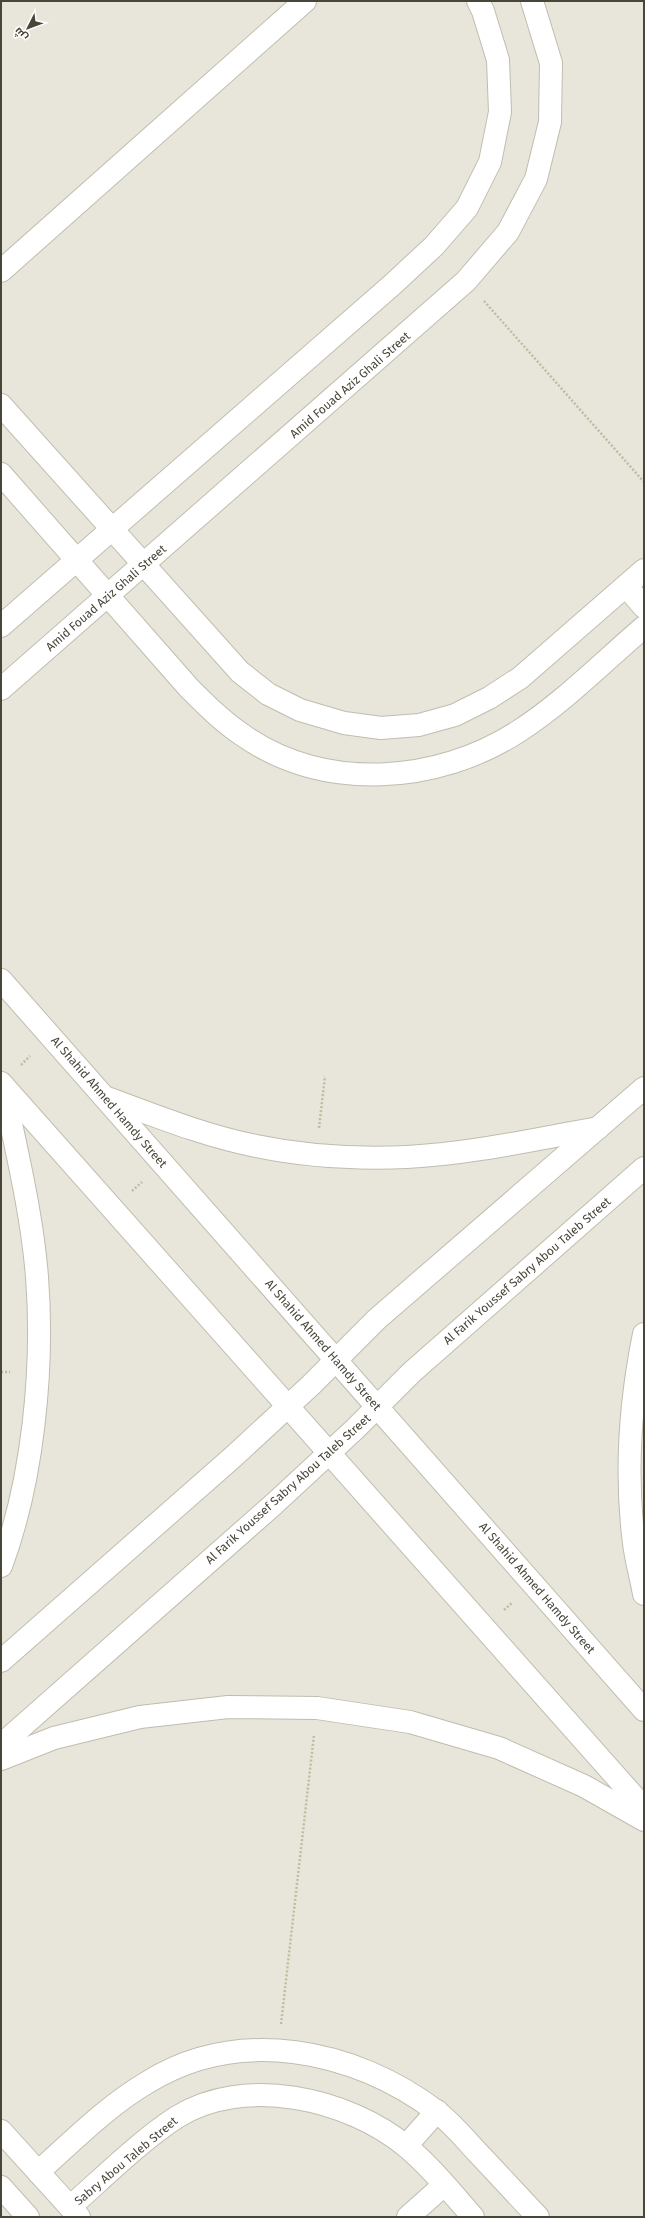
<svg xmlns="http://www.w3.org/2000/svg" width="645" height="2218" viewBox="0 0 645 2218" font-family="'Fira Sans',Cairo,sans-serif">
  <rect width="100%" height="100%" fill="#f5f3eb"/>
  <rect fill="#e8e6da" x="1" y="1" width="643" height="2216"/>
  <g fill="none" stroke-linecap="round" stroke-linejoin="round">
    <g stroke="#c0bdae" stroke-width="24">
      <g id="minor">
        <path d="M1,271l304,-270"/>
        <path d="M1,405l239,267 28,22 32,16 44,13 37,5 38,-3 36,-10 34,-17 31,-20 124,-108"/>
        <path d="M1,474l188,214c18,18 34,34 55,48 80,56 194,48 275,-5 45,-29 84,-69 125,-104"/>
        <path d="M626,586l18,21"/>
        <path d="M1,626l391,-341 42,-39 33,-38 23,-46 10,-50 -2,-52 -15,-49 -5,-10"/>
        <path d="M1,689l465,-408 42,-49 28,-53 14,-57 1,-59 -19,-62"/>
        <path d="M1,980l643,730"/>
        <path d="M1,1083l643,725"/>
        <path d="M107,1098c49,18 98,38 149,48 48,10 103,13 151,11 63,-3 129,-18 191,-29"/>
        <path d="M644,1334c-14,69 -19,139 -10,209 2,17 7,34 10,51"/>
        <path d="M1,1566c32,-85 43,-198 36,-289 -5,-64 -21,-128 -34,-191"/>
        <path d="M1,1661l232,-204 78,-72 66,-66 267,-231"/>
        <path d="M1,1745l273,-241 81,-75 57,-57 232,-204"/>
        <path d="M1,1759l53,-21 86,-21 88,-10 89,1 93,14 89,26 85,38 60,34"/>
        <path d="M1,2131l78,86"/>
        <path d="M406,2146l31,-35"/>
        <path d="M38,2172c35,-31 69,-66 110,-90 91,-56 206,-33 288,29 16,12 29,28 42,42 20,21 40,43 60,64"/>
        <path d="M1,2187l27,30"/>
        <path d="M70,2207c33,-29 70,-66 107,-90 67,-42 171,-19 230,30 24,20 45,46 66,70"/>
        <path d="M408,2217l36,-32"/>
      </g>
    </g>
    <g stroke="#c1bba0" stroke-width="2.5" stroke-dasharray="2 2" stroke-linecap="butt">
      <path d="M484,301l160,181"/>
      <path d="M21,1065l9,-9"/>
      <path d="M319,1128l6,-52"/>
      <path d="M132,1191l10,-9"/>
      <path d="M1,1372h9"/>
      <path d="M504,1610l8,-7"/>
      <path d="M281,2024l33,-289"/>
    </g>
    <use href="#minor" stroke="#fff" stroke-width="22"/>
  </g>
  <g text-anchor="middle" stroke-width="3.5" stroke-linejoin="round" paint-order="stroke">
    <g font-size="12" fill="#484539" stroke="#fff">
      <text transform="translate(350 385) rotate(-41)" y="4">Amid Fouad Aziz Ghali Street</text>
      <text transform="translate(106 598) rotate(-41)" y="4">Amid Fouad Aziz Ghali Street</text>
      <text transform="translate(109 1102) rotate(49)" y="4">Al Shahid Ahmed Hamdy Street</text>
      <text transform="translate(527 1271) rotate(-41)" y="4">Al Farik Youssef Sabry Abou Taleb Street</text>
      <text transform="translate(323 1345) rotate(49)" y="4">Al Shahid Ahmed Hamdy Street</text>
      <text transform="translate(288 1489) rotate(-42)" y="4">Al Farik Youssef Sabry Abou Taleb Street</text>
      <text transform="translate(537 1588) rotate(49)" y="4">Al Shahid Ahmed Hamdy Street</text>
      <text transform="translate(126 2161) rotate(-40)" y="4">Sabry Abou Taleb Street</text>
    </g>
  </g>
  <rect width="645" height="2218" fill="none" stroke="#484539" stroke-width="4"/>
  <g transform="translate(28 28) rotate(228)" stroke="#ffffff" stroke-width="3" paint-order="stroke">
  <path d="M0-3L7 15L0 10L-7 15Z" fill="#484539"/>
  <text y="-6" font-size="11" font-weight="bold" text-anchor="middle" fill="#484539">ش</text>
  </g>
</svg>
